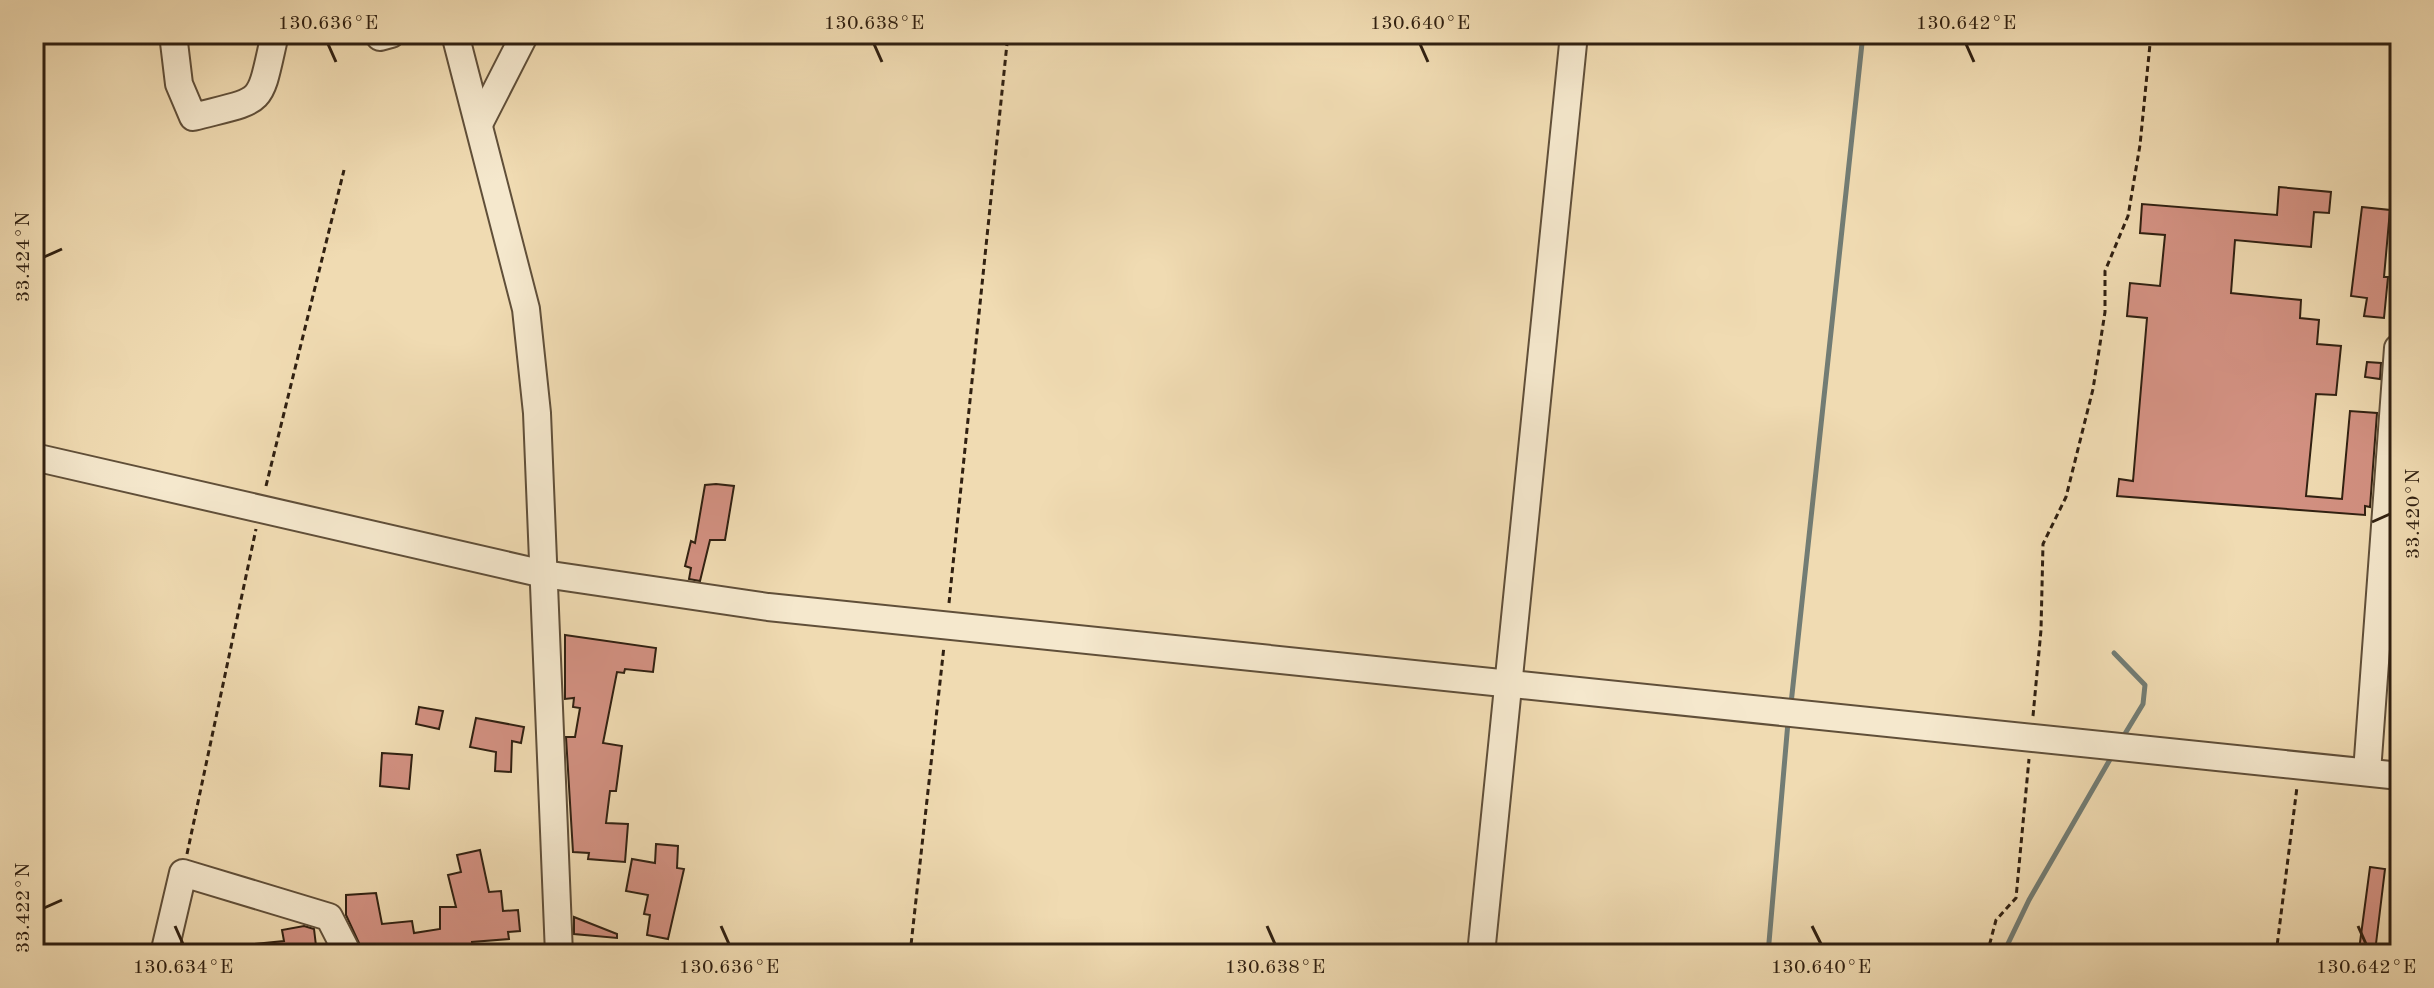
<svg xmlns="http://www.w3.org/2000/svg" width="2434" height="988" viewBox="0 0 2434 988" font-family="'Old Standard TT',serif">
  <rect width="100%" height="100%" fill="#f0dbb2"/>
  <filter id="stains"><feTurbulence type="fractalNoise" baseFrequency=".0025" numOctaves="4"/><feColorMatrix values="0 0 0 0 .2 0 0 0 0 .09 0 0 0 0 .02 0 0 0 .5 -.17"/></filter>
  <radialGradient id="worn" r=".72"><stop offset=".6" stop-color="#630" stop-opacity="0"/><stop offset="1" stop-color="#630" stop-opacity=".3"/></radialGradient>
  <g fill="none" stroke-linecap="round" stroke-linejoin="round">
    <g stroke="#727c74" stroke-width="5">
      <path d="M2114,653l31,32 -2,19 -20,33"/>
      <path d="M1791,704l72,-670"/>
      <path d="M1768,954l20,-232"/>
      <path d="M2003,954l26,-54 83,-144"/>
    </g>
  </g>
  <g fill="#d39182" stroke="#302011" stroke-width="2">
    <path d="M2279,187l52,5 -2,21 -15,-1 -3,35 -76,-7 -4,53 70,7 -1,18 19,2 -2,24 24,2 -5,49 -20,-1 -10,102 36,3 8,-88 27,2 -7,94 -5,-1v9l-248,-19 2,-17 14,2 14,-163 -20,-2 3,-33 30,3 5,-51 -25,-2 2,-29 135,11z"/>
    <path d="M2362,207l28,3 -6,67h4l-4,41 -20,-2 3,-18 -16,-2z"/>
    <path d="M2367,362l14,1 -1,16 -15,-2z"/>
    <path d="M716,484l18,2 -9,54h-15l-10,41 -11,-2 2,-11 -6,-2 6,-25 4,2 10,-58z"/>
    <path d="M565,635l91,13 -3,24 -28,-3 -1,4 -7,-1 -14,71 19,3 -6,45h-6l-4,32 22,1 -3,38 -37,-3 1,-6 -16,-1 -7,-115h9l5,-29 -7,-1 1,-9 -9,1z"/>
    <path d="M419,707l24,4 -4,18 -23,-5z"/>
    <path d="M476,718l48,9 -3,16 -9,-2 -1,31 -16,-1 1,-19 -26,-5z"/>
    <path d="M382,753l30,2 -3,34 -29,-3z"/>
    <path d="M656,844l22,2 -1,22 7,1 -16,70 -21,-4 3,-20 -6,-1 4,-19 -22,-4 6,-32 23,4z"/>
    <path d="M480,850l9,42 12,-1 2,20 15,-1 2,21 -12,1 1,7 -37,3 1,9 -109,3 -18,-39v-20l30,-2 6,31 30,-3 2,12 26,-4v-22h16l-8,-32 13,-3 -4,-17z"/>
    <path d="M2370,867l15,2 -10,83 -16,-2z"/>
    <path d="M574,917l43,17v4l-43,-4z"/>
    <path d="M304,926l10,3 3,25h-63v-10l30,-3 -2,-11z"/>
  </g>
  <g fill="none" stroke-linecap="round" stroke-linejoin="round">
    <g stroke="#604f39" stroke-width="30">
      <g id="minor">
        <path d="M173,34l6,50 14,33c74,-19 65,-9 82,-83"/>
        <path d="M455,34l71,275 11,104 22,541"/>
        <path d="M380,37l11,-3"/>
        <path d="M480,122l45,-88"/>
        <path d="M34,457l510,117 224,33 1632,169"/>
        <path d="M2367,772l31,-424"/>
        <path d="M164,954l19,-81 146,44 19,37"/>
        <path d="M1481,954l93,-920"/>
      </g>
    </g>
    <g stroke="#302011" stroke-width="3" stroke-dasharray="6 4" stroke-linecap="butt">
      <path d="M266,486l78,-316"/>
      <path d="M949,603l59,-569"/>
      <path d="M2033,716l8,-86 2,-86 23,-47 27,-108 12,-77v-41l23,-55 12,-71 11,-111"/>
      <path d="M187,854l69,-325"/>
      <path d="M910,954l34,-308"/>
      <path d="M1987,954l9,-34 20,-22 13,-139"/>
      <path d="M2276,954l21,-167"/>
    </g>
    <use href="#minor" stroke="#f5e8cd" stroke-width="26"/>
  </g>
  <path fill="none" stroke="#302011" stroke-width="3" d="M328,44l8,18M874,44l8,18M1420,44l8,18M1966,44l8,18M44,257l18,-8M2372,522l18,-8M44,908l18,-8M175,926l8,18M721,926l8,18M1267,926l8,18M1812,926l9,18M2358,926l8,18"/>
  <rect width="2434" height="988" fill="none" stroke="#f0dbb2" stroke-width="88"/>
  <rect x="44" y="44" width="2346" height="900" fill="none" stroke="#302011" stroke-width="3"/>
  <g font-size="20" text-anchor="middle" fill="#302011">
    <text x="328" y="29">130.636°E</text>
    <text x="874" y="29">130.638°E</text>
    <text x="1420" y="29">130.640°E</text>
    <text x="1966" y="29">130.642°E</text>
    <text transform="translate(22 257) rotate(-90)" y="7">33.424°N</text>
    <text transform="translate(2412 514) rotate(-90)" y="7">33.420°N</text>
    <text transform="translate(22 908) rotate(-90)" y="7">33.422°N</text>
    <text x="183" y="973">130.634°E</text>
    <text x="729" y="973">130.636°E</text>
    <text x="1275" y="973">130.638°E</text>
    <text x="1821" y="973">130.640°E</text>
    <text x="2366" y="973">130.642°E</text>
  </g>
  <rect width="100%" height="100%" filter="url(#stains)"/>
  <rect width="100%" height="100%" fill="url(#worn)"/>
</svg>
